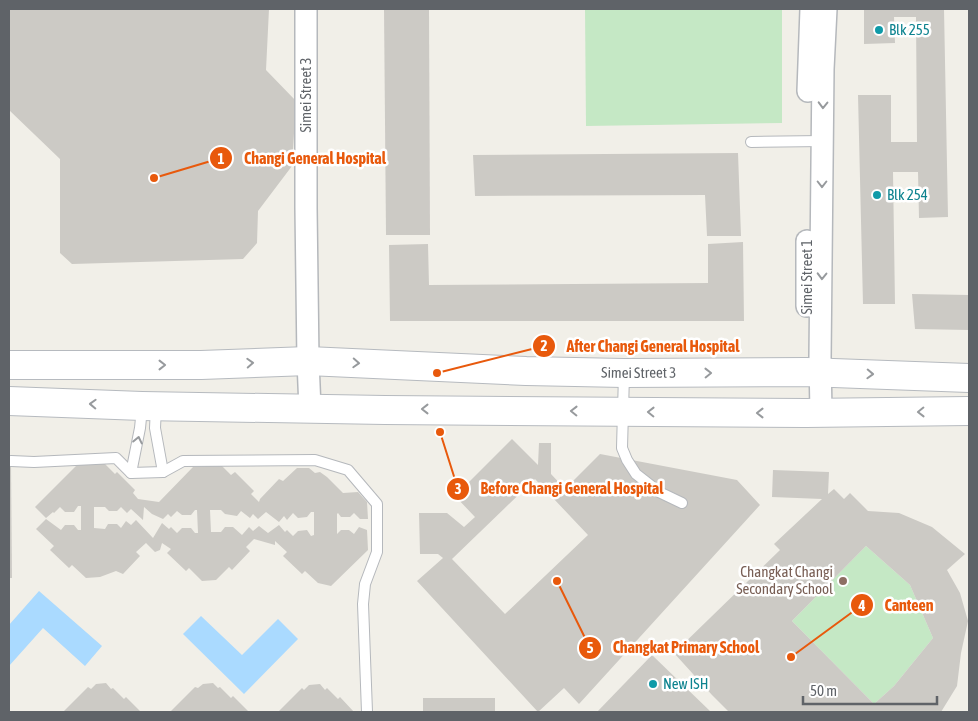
<svg xmlns="http://www.w3.org/2000/svg" width="978" height="721" viewBox="0 0 978 721" font-family="'Asap Condensed',sans-serif">
  <rect width="100%" height="100%" fill="#f1efe8"/>
  <g fill="#c5e8c5">
    <path d="M585,9h197v114l-196,3z"/>
    <path d="M866,546l44,39 23,53 -39,48 -20,18 -82,-83z"/>
  </g>
  <g fill="#aadaff">
    <path d="M39,591l63,55 -17,20 -42,-38 -34,38v-41z"/>
    <path d="M201,616l41,39 36,-36 20,20 -54,55 -61,-60z"/>
  </g>
  <g fill="#cccac5" fill-rule="evenodd">
    <path d="M9,9h260l-3,61 30,31 -4,65 -34,45 -1,32 -14,16 -171,5 -12,-11v-94l-51,-49z"/>
    <path d="M384,9h45l1,226h-44z"/>
    <path d="M864,9h80l4,208 -29,1 -1,-46h-25l2,132h-32l-5,-209h33v47h26l-1,-125h-22l1,26 -31,1z"/>
    <path d="M738,153l3,83h-34l-2,-41 -230,1 -2,-41z"/>
    <path d="M743,242l1,79h-354l-1,-76 39,-1 1,41 279,-2v-39z"/>
    <path d="M912,294l57,1v35l-54,-1z"/>
    <path d="M512,439l26,26 1,-22h12v31l14,15 35,-35 137,26 23,25 -181,199 -15,-16 -26,24 -121,-131 26,-23 -5,-4h-18l-1,-41h28l17,14 11,-10 -20,-21zM535,479l53,56 -83,79 -53,-55z"/>
    <path d="M79,463l2,1 23,-1 11,11 2,-2 18,18 -2,3 5,6 21,3 34,-35 28,-2 10,10 4,-3 19,19 -3,3 8,8 1,-3 19,-20 4,2 14,-13h12l6,5 5,-1 7,5 16,16 15,-1 9,10 1,17h-8l-6,-6 -4,4h-9l-3,-4 -1,1v20l4,-4h8l5,4 5,-7 8,3 1,20 -37,36 -13,-3 -13,-12 -3,3 -19,-18 4,-4 -12,-11v4l-21,-6 -8,8 4,4 -18,19 -3,-3 -13,13 -14,1 -13,-13 -3,3 -19,-18 4,-4 -9,-6 -2,7 -5,2 -9,-9 -10,9 4,4 -17,18 -7,-3 -16,6 -14,1 -14,-13 -3,3 -19,-18 4,-4 -18,-17 10,-10 15,11 4,-5h9l4,5h3v-24h-3l-4,6h-9l-5,-5 -6,6 -1,-1 -7,6 -11,-11zM94,507h11l4,4h8l4,-4 6,6 4,-4 12,11 1,-13 8,7 11,5 5,-5 3,3 6,-6 5,4h9l4,-5h2l1,23h-3l-4,-5h-9l-5,5 -6,-6 -2,2 -7,-6 -9,15 -17,-18 -5,5 -5,-4 -5,7 -4,-4h-9l-3,5 -11,-1zM210,510h11l4,4 12,2 4,-5 9,7 3,-4 5,5 8,-7 13,10 5,-6 3,4 6,-7 5,5 9,-1 4,-5h3v23l-3,1 -4,-6 -9,1 -5,5 -6,-6 -2,2 -6,-7 -11,8 -9,-7 -6,5 -4,-4 -7,8 -9,-8h-8l-4,5h-10z"/>
    <path d="M9,464h2l1,114h-3z"/>
    <path d="M773,470l56,2 -1,22 6,-5 10,10 6,-6 18,18 31,2 33,14 33,27 -18,16 13,23 8,28 -7,32 -4,33 -16,26h-212l-17,-17 -38,-42 106,-103 -6,-6 48,-45 -50,-2zM866,546l44,39 23,53 -39,48 -20,18 -82,-83z"/>
    <path d="M652,655l59,57h-114z"/>
    <path d="M106,683l5,6 2,-1 11,11 2,-2 15,15h-78l25,-25 3,2 5,-5z"/>
    <path d="M213,683l5,5 2,-1 11,11 2,-2 16,16h-79l25,-25 3,1 5,-4z"/>
    <path d="M320,684l5,6 2,-2 11,11 2,-2 14,15h-76l24,-24 2,2 5,-5z"/>
    <rect x="423" y="698" width="72" height="14"/>
  </g>
  <g fill="none" stroke-linecap="round" stroke-linejoin="round">
    <g stroke="#b5b8bc" stroke-width="12">
      <g id="lane">
        <path d="M751,142l72,-1"/>
        <path d="M624,374l-2,74 5,12 9,14 23,18 23,11"/>
        <path d="M156,407l-1,21 8,44"/>
        <path d="M11,461l23,1 82,-4 15,15 32,-1 20,-11 132,-1 33,10 29,34v48l-12,32 -2,20 4,108"/>
        <path d="M131,473l9,-45 2,-20"/>
      </g>
    </g>
    <g stroke="#b5b8bc" stroke-width="24">
      <g id="street">
        <path d="M306,9v199l2,153 2,48"/>
        <path d="M808,91l3,-82"/>
        <path d="M807,306v-65"/>
        <path d="M821,413l-1,-54 3,-290 3,-60"/>
      </g>
    </g>
    <g stroke="#b6babf" stroke-width="30">
      <g id="secondary">
        <path id="s1" d="M9,365h192l107,-4 218,10 98,2 182,-1 163,6"/>
        <path d="M9,401l133,5 243,4 421,3 163,-2"/>
      </g>
    </g>
    <use href="#lane" stroke="#fff" stroke-width="10"/>
    <use href="#street" stroke="#fff" stroke-width="21"/>
    <use href="#secondary" stroke="#fff" stroke-width="28"/>
  </g>
  <defs><path id="oneway-chevron" d="M-2-3.5L2.5 0L-2 3.5" fill="none" stroke-width="1.6" stroke-linecap="round" stroke-linejoin="round" transform="scale(1.25)"/></defs>
  <g stroke="#979a9d">
    <use href="#oneway-chevron" transform="translate(823 105) rotate(91)"/>
    <use href="#oneway-chevron" transform="translate(822 184) rotate(90)"/>
    <use href="#oneway-chevron" transform="translate(822 276) rotate(91)"/>
    <use href="#oneway-chevron" transform="translate(250 363) rotate(-3)"/>
    <use href="#oneway-chevron" transform="translate(356 363) rotate(3)"/>
    <use href="#oneway-chevron" transform="translate(162 365)"/>
    <use href="#oneway-chevron" transform="translate(708 373) rotate(-1)"/>
    <use href="#oneway-chevron" transform="translate(870 374) rotate(2)"/>
    <use href="#oneway-chevron" transform="translate(93 404) rotate(-178)"/>
    <use href="#oneway-chevron" transform="translate(425 409) rotate(180)"/>
    <use href="#oneway-chevron" transform="translate(574 411) rotate(-179)"/>
    <use href="#oneway-chevron" transform="translate(651 412) rotate(-179)"/>
    <use href="#oneway-chevron" transform="translate(921 412) rotate(179)"/>
    <use href="#oneway-chevron" transform="translate(760 413) rotate(-180)"/>
    <use href="#oneway-chevron" transform="translate(138 440) rotate(-78)"/>
  </g>
  <g fill="#0f9aa8" stroke="#fff" stroke-width="2">
    <circle cx="879" cy="30" r="5"/>
    <circle cx="877" cy="195" r="5"/>
    <circle cx="653" cy="684" r="5"/>
  </g>
  <circle fill="#8d6e63" stroke="#fff" stroke-width="2" cx="843" cy="581" r="5"/>
  <g text-anchor="middle" stroke-width="5" stroke-linejoin="round" paint-order="stroke">
    <g font-size="15" fill="#0d838f" stroke="#fff" text-anchor="start">
      <text x="889" y="35">Blk 255</text>
      <text x="887" y="200">Blk 254</text>
      <text x="663" y="689">New ISH</text>
    </g>
    <g font-size="15" fill="#5f6368" stroke="#fff">
      <text transform="translate(306 95) rotate(-90)" y="5">Simei Street 3</text>
      <text transform="translate(807 277) rotate(-90)" y="5">Simei Street 1</text>
      <text dy="5" stroke="none"><textPath href="#s1" startOffset="630">Simei Street 3</textPath></text>
    </g>
    <g font-size="15" fill="#785e54" stroke="#fff" text-anchor="end">
      <text x="833" y="577">Changkat Changi<tspan x="833" dy="17">Secondary School</tspan></text>
    </g>
  </g>
  <path fill="none" stroke="#e8590c" stroke-width="2" d="M154 178L221 158M437 373L544 346M440 432L458 489M791 657L862 605M557 581L590 648"/>
  <g fill="#e8590c" stroke="#fff" stroke-width="2">
    <circle cx="154" cy="178" r="5"/>
    <circle cx="437" cy="373" r="5"/>
    <circle cx="440" cy="432" r="5"/>
    <circle cx="791" cy="657" r="5"/>
    <circle cx="557" cy="581" r="5"/>
    <circle cx="221" cy="158" r="12"/>
    <circle cx="544" cy="346" r="12"/>
    <circle cx="458" cy="489" r="12"/>
    <circle cx="862" cy="605" r="12"/>
    <circle cx="590" cy="648" r="12"/>
  </g>
  <g font-size="15" text-anchor="middle" font-weight="bold" fill="#fff">
    <text x="221" y="164">1</text>
    <text x="544" y="351">2</text>
    <text x="458" y="494">3</text>
    <text x="862" y="611">4</text>
    <text x="590" y="653">5</text>
  </g>
  <g font-size="16" text-anchor="middle" font-weight="bold" fill="#e8590c" stroke="#fff" stroke-width="5" stroke-linejoin="round" paint-order="stroke">
    <text x="315" y="164">Changi General Hospital</text>
    <text x="653" y="352">After Changi General Hospital</text>
    <text x="572" y="494">Before Changi General Hospital</text>
    <text x="909" y="611">Canteen</text>
    <text x="686" y="653">Changkat Primary School</text>
  </g>
  <rect width="978" height="721" fill="none" stroke="#5f6368" stroke-width="20"/>
  <path d="M803 696v8h134v-8" fill="none" stroke="#5f6368" stroke-width="2.5"/>
  <text x="810" y="696" font-size="15" fill="#5f6368" stroke="#ffffff" stroke-width="4" paint-order="stroke">50 m</text>
</svg>
